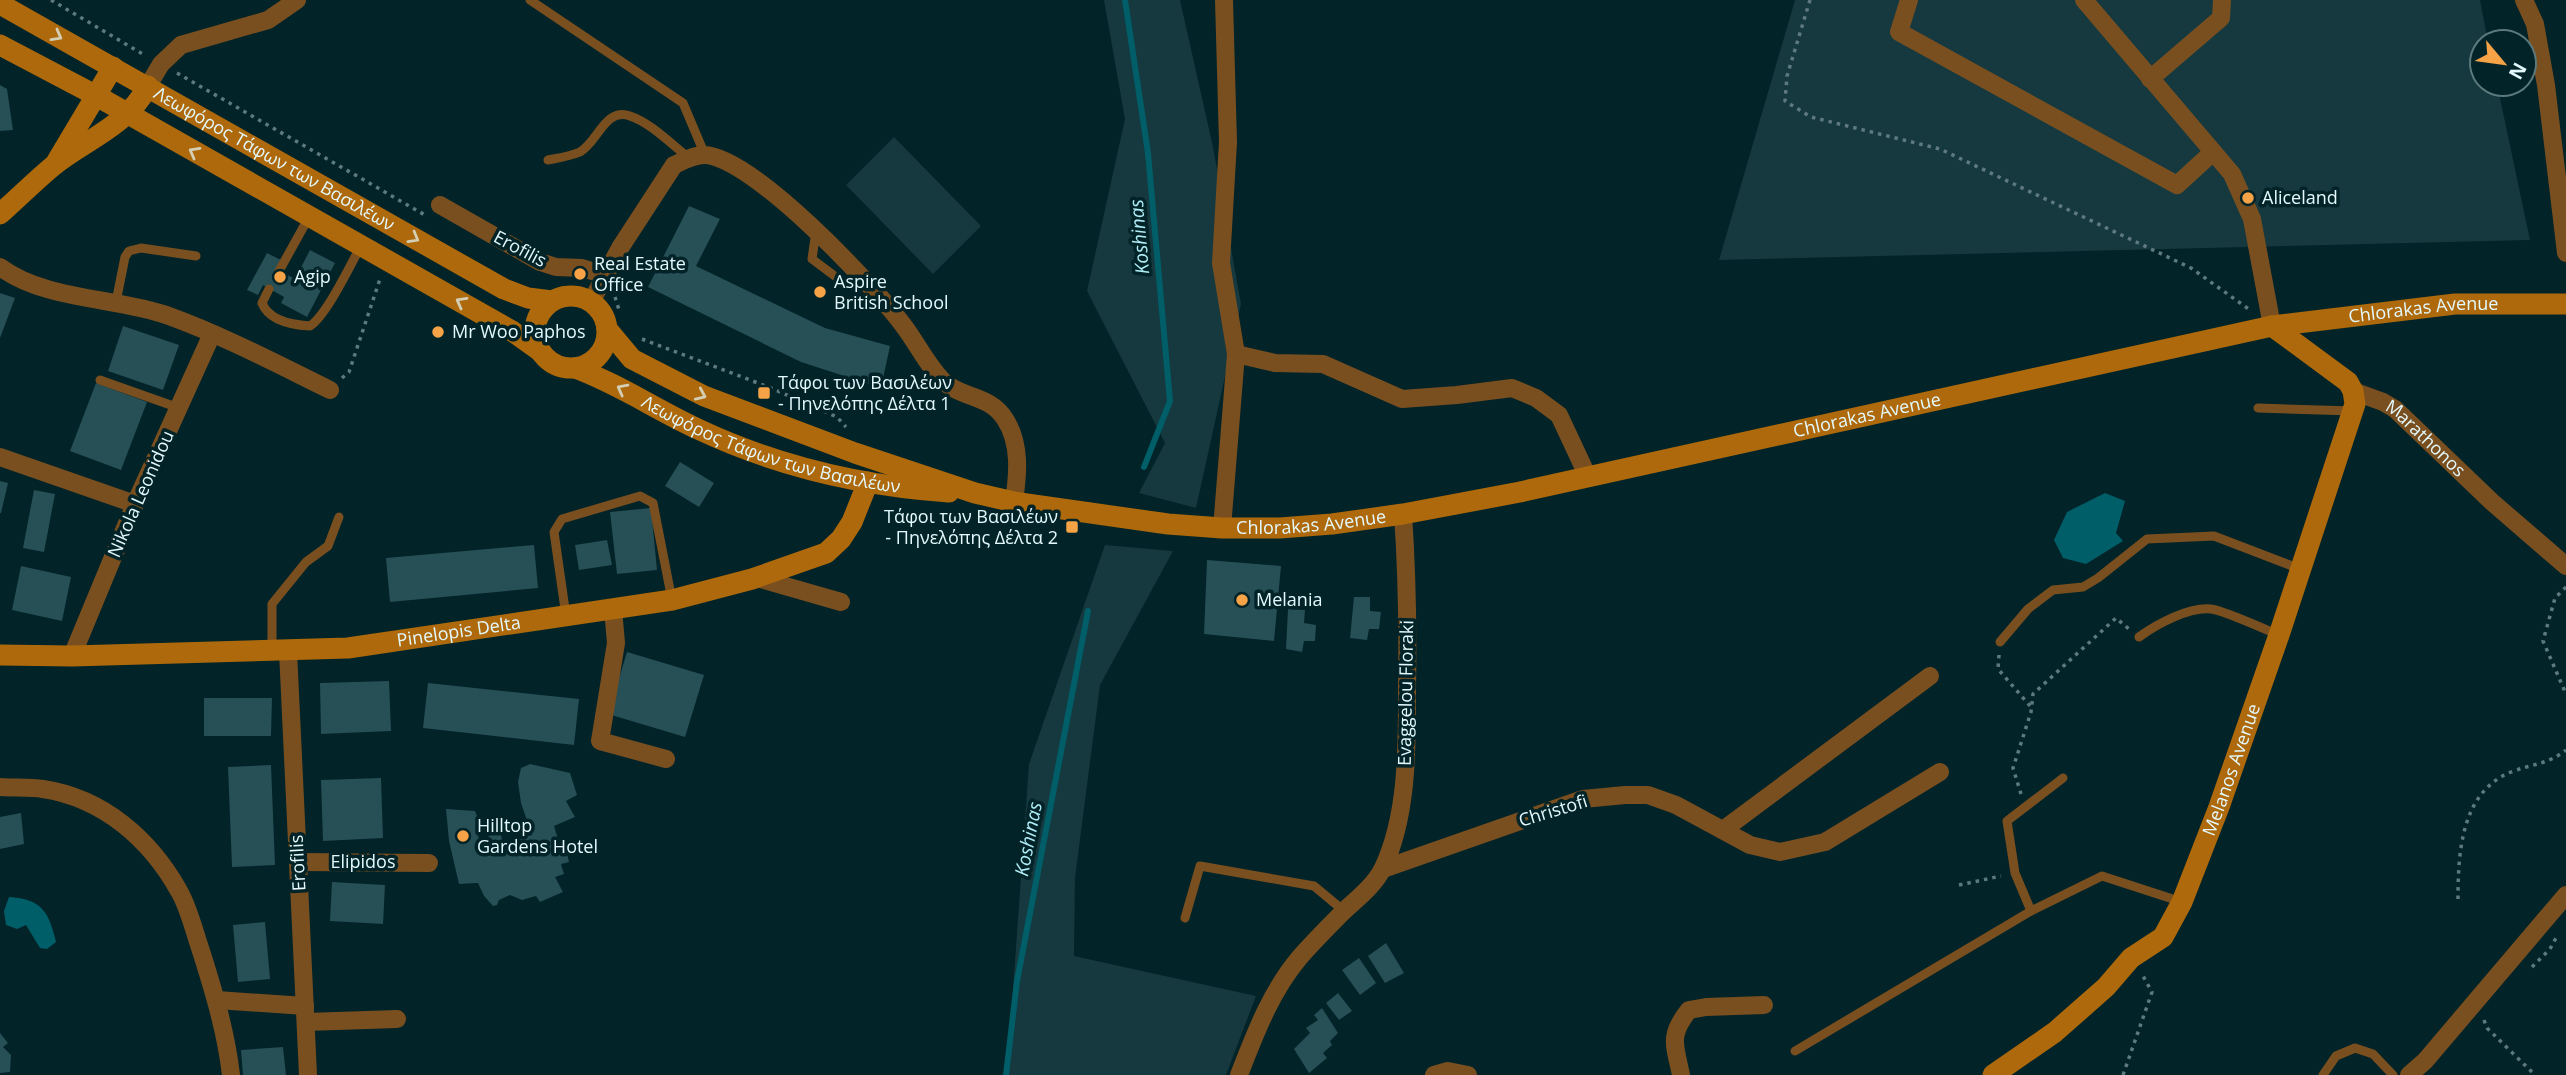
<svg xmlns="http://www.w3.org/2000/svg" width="2566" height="1075" viewBox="0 0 2566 1075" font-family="'Open Sans',sans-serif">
  <rect width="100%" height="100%" fill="#022327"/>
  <g fill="#15393e">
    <path d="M1104,0h76l33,147 28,157 -45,204 -57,-15 26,-50 -78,-152 38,-172z"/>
    <path d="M1795,0h685l8,42h-6v42h15l33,156 -811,20z"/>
    <path d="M894,137l87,89 -48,48 -87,-89z"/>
    <path d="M1105,545l68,6 -73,134 -25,193 -1,78 182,40 -30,79h-222l5,-29 20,-282z"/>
  </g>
  <g fill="#005e69">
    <path d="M2105,493l20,8 -9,32 7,8 -37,23 -23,-6 -9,-18 13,-28z"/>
    <path d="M9,897c33,2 40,15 47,45l-9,7 -7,-1 -14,-23 -9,4 -11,-4 -2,-14z"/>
  </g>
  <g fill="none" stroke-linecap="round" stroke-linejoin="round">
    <g stroke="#005e69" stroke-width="6">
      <path d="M1125,0l23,153 22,248 -26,66"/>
      <path d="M1006,1075l11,-94 71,-370"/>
    </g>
  </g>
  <g fill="#264f56">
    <path d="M0,85l7,4 6,41 -13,1z"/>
    <path d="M689,206l31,13 -24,47 129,62 65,18 -9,42 -80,-26 -153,-75z"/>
    <path d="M310,250l25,13 -28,54 -26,-14 3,-6 -21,-12 -5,10 -11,-5 20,-37 14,7 -5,9 19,10z"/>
    <path d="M0,293l15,5 -15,40z"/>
    <path d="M123,326l56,19 -16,45 -55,-19z"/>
    <path d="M96,383l51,19 -26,68 -51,-19z"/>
    <path d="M680,462l34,21 -15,24 -34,-21z"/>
    <path d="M0,481l8,2 -7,30h-1z"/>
    <path d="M34,490l21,4 -11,58 -21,-4z"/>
    <path d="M651,508l6,62 -40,4 -7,-62z"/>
    <path d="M607,540l5,25 -33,5 -4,-25z"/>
    <path d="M534,545l4,43 -148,14 -4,-44z"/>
    <path d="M1207,560l74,6 -7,75 -70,-7z"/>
    <path d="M21,566l50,11 -9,44 -50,-11z"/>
    <path d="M1354,597h16v14l11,1 -2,17h-10l-2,11 -17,-2z"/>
    <path d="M1288,609l17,1 -1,13 12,2 -1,16h-11l-2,11 -16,-3z"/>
    <path d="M627,652l77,23 -19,62 -77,-23z"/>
    <path d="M389,681l2,50 -70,3 -1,-51z"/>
    <path d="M428,683l151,16 -5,46 -151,-17z"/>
    <path d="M204,698h68l-1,38h-67z"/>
    <path d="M530,764l40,9 7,22 -11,6 9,16 -21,9 4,13 5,-2 6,25 -8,2 3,10 -9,3 8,15 -23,10 -4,-6 -14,4 -12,-5 -11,5 -2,5 -4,1 -9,-10 -6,-13 -19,1 -10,-43 -3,-32 29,2 7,18 -4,7 2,5 20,-11 3,14 29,-9 -11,-32 -3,-21 3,-14z"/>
    <path d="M271,765l4,100 -43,2 -4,-100z"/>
    <path d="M381,778l2,60 -60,3 -2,-61z"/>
    <path d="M21,813l3,31 -24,5v-32z"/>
    <path d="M332,882l53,3 -2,39 -53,-3z"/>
    <path d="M265,922l5,57 -32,3 -5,-57z"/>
    <path d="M1386,943l18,30 -19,10 -17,-27z"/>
    <path d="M1359,958l17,25 -16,12 -18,-25z"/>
    <path d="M1338,993l14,18 -13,9 -13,-17z"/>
    <path d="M1322,1008l16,25 -8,8 2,4 -9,8 4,5 -18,15 -15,-24 16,-16 -4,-5 12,-8 -4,-5z"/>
    <path d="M0,1033l8,10 -5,4 8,8 -1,17 -10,1z"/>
    <path d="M283,1047l3,28h-43l-2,-25z"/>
  </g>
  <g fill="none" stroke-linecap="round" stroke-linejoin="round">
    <g stroke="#5e7a7e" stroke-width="3.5" stroke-dasharray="3.5 5" stroke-linecap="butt">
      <path d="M51,0l95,56"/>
      <path d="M1810,0l-23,76 -2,25 26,16 129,32 251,119 59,42"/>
      <path d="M177,73l248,142"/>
      <path d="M615,297l5,16"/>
      <path d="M642,339l129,49 66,29 9,10"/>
      <path d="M342,378l7,-6 31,-93"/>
      <path d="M2566,587l-11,11 -12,43 23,53"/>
      <path d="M1999,655l-1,14 33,38"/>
      <path d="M2021,794l-8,-26 18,-56 2,-18 83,-76 13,11"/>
      <path d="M1959,885l42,-9"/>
      <path d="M2458,899c0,-46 3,-107 53,-127 20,-8 36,-7 55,-22"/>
      <path d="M2532,967l18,-18 6,-11"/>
      <path d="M2484,1020l3,8 48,47"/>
      <path d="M2123,1075l29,-83 -9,-16"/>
    </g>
    <g stroke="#794f20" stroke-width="9">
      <path d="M530,0l153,103 22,52"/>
      <path d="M548,160c10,-2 23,-4 32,-8 18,-10 25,-45 50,-36 21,7 41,28 59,42"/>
      <path d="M816,231l-4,28 28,21 27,7"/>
      <path d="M279,271l30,-54"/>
      <path d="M269,289l-7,14c7,18 30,22 48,23 17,-11 40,-61 51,-80"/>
      <path d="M116,302l9,-45 4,-6 12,-3 55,8"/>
      <path d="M100,380l79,28"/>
      <path d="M2258,408l95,3"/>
      <path d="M566,616l-12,-84 8,-13 78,-23 13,7 19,97"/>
      <path d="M2139,637c18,-13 49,-30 72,-28 12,1 53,20 68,26"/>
      <path d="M2000,642l28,-33 25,-19 30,-3 15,-9 49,-39 67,-3 86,33"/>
      <path d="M272,651v-47l34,-42 22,-16 11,-29"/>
      <path d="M2063,778l-56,43 8,52 16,38 71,-35 80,26"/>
      <path d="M1185,918l15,-52 114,20 30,25"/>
      <path d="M1795,1051l236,-140"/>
      <path d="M2323,1075l13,-19 19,-8 18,6 20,21"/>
    </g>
    <g stroke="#794f20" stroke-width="18">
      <path d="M1909,0l-10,32 278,153 36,-33"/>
      <path d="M2084,0l148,174 20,45 20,107"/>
      <path d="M2524,0l11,24 11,61 20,168"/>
      <path d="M2150,79l71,-61 1,-18"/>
      <path d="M148,86l13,-22 20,-19 87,-25 29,-20"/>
      <path d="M440,205l100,57 16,5 26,1 23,7"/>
      <path d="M0,267c46,34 116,30 169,49 55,20 108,48 161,74"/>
      <path d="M591,302l29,-54 54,-83c9,-4 19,-10 30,-10 48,1 169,130 199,170 14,18 24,40 40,56 19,18 46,13 62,38 16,25 13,55 9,83"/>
      <path d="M1236,354l39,9 48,1 79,35 55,-4 55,-7 24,10 23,17 29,62"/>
      <path id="s1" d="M2353,391l30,11 12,7 97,93 74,64"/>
      <path d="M0,457l135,47"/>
      <path d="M1222,528l14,-174 -15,-91 7,-121 -4,-142"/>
      <path d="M757,578l84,24"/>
      <path d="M613,609l3,34 -16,98 66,18"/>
      <path d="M288,651l20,424"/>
      <path d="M72,656l63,-152 77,-170"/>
      <path d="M0,787c14,1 29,0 43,2 60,9 107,50 136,102 10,17 15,40 22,60 13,41 25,81 30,124"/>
      <path d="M1723,830l207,-154"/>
      <path d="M298,862l131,1"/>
      <path d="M1383,869l200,-70 42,-4h23l28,10 74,40 30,7 45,-10 115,-70"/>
      <path d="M217,1000l88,6"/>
      <path d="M306,1022l91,-3"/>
      <path d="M1239,1075c16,-41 32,-84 61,-118 14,-16 29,-31 44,-46 14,-13 30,-25 39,-43 25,-53 24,-121 24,-178 1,-59 0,-117 -4,-176"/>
      <path d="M1434,1075l14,-4 20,4"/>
      <path d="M1681,1075c-6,-30 -13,-39 8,-65l17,-3 58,-2"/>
      <path d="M2409,1075l16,-14 141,-166"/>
    </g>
    <g stroke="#ad690b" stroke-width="21">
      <path id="s2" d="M0,4l504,285 24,9 24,3"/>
      <path d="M0,45l95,50 417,236 28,20"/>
      <path d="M57,161l56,-94"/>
      <path d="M0,214c18,-16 35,-33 53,-48 34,-27 74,-40 95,-80"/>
      <circle cx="571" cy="332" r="36"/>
      <path id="s3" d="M607,329l25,30 72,37 151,57 120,40 39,9 154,22 54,4h58l52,-4 71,-10 117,-22 752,-166 183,-22h111"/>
      <path id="s4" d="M575,368c44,16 83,43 125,62 77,36 164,56 249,62"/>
      <path id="s5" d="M0,655l72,1 276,-8 324,-48 80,-21 74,-26 15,-14 11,-17 16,-40"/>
      <path id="s6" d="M1993,1075l62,-43 51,-45 25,-29 32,-21 19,-35 37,-95 60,-172 76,-231 -2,-13 -5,-9 -76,-56"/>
    </g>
  </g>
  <defs><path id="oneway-chevron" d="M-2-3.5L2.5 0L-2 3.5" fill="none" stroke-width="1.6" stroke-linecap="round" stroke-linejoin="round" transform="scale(1.75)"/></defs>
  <g stroke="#d3ceb4">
    <use href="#oneway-chevron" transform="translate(57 36) rotate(29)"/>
    <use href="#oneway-chevron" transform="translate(194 152) rotate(-151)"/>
    <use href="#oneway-chevron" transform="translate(414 238) rotate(30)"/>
    <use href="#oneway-chevron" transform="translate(461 302) rotate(-151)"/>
    <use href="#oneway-chevron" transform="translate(622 389) rotate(-152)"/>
    <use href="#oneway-chevron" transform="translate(701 395) rotate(24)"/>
  </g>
  <g fill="#f5a346" stroke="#022327" stroke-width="2.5">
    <circle cx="2248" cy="198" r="7"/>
    <circle cx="580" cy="274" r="7"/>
    <circle cx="280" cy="277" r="7"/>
    <circle cx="820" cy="292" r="7"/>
    <circle cx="438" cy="332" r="7"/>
    <rect x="757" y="386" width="14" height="14" rx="3.5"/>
    <rect x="1065" y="520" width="14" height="14" rx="3.5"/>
    <circle cx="1242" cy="600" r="7"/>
    <circle cx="463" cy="836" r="7"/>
  </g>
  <g text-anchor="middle" stroke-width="7" stroke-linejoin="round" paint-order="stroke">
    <g font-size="18" fill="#e3f9fd" stroke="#022327">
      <text dy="6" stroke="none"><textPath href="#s2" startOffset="315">Λεωφόρος Τάφων των Βασιλέων</textPath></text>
      <text transform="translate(520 249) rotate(28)" y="6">Erofilis</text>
      <text dy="6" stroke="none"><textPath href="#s3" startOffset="1881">Chlorakas Avenue</textPath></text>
      <text dy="6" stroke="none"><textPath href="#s3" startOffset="1314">Chlorakas Avenue</textPath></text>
      <text dy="6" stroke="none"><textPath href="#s1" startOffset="88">Marathonos</textPath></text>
      <text dy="6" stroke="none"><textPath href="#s4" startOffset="212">Λεωφόρος Τάφων των Βασιλέων</textPath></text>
      <text transform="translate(141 494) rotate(-66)" y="6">Nikola Leonidou</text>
      <text dy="6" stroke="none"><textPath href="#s3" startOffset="747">Chlorakas Avenue</textPath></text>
      <text dy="6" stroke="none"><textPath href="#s5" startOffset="460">Pinelopis Delta</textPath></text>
      <text transform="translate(1406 693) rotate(-89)" y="6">Evaggelou Floraki</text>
      <text dy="6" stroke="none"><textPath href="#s6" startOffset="401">Melanos Avenue</textPath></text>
      <text transform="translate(1553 811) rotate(-17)" y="6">Christofi</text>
      <text x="363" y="868">Elipidos</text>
      <text transform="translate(298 863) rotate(-93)" y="6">Erofilis</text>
    </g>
    <g font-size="18" fill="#e3f9fd" stroke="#022327" text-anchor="start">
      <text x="2262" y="204">Aliceland</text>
      <text x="594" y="270">Real Estate<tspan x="594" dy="21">Office</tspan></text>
      <text x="294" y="283">Agip</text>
      <text x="834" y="288">Aspire<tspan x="834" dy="21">British School</tspan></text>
      <text x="452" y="338">Mr Woo Paphos</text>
      <text x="778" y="389">Τάφοι των Βασιλέων<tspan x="778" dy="21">- Πηνελόπης Δέλτα 1</tspan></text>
      <text x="1058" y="523" text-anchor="end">Τάφοι των Βασιλέων<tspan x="1058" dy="21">- Πηνελόπης Δέλτα 2</tspan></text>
      <text x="1256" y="606">Melania</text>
      <text x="477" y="832">Hilltop<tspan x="477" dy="21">Gardens Hotel</tspan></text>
    </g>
    <g font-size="19" font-style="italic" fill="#b0edf7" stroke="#022327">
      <text transform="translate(1139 237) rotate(-95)" y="7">Koshinas</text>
      <text transform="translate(1028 839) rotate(-79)" y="7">Koshinas</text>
    </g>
  </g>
  <g transform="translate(2503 63) rotate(119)"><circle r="33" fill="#022327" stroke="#5c797d" stroke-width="2"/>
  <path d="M0-5L12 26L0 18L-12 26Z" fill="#f5a346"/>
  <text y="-10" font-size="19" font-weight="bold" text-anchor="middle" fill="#e3f9fd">N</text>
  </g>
</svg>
